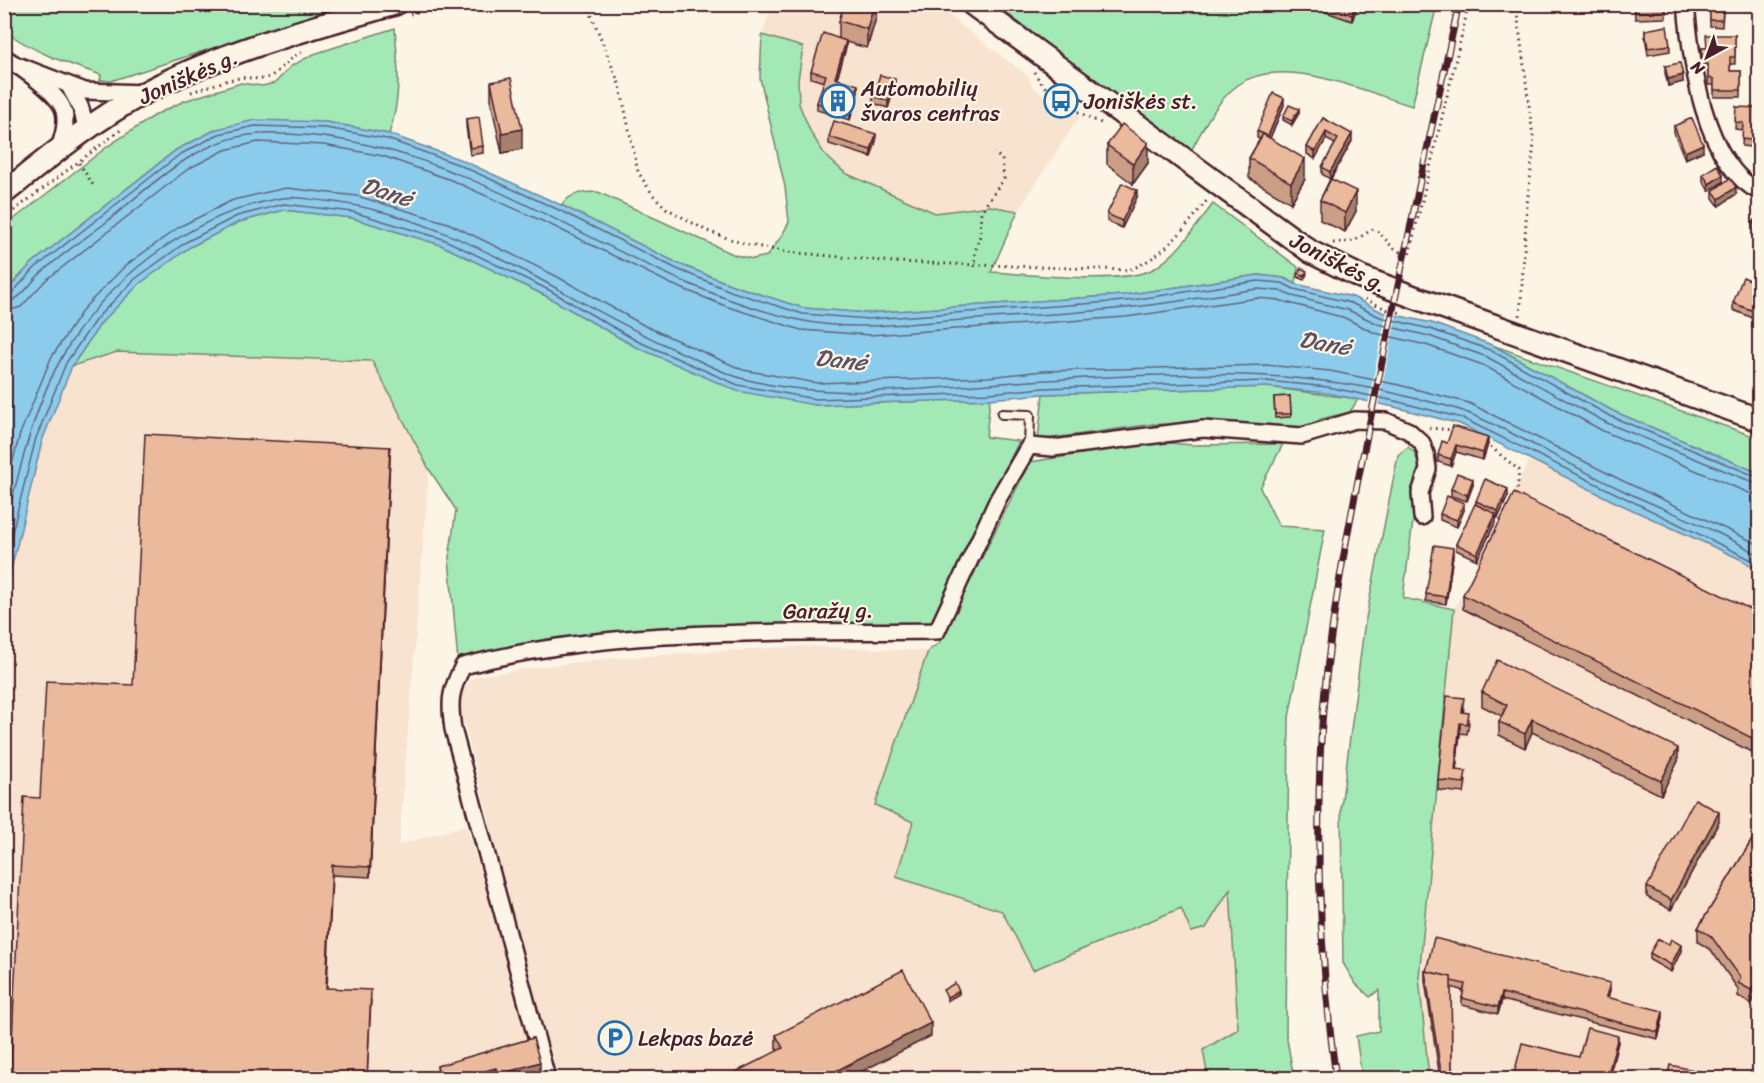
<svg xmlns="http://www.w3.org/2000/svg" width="1764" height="1083" viewBox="0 0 1764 1083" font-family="Sriracha,sans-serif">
  <rect width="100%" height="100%" fill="#fcf5e5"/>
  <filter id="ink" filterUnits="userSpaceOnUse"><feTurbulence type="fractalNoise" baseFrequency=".0167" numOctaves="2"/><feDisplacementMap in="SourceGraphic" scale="12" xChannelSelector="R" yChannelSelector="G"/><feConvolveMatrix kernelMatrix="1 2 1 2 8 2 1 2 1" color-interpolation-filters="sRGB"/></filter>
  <g filter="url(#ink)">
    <g fill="#f7e3cf">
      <path d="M772,5h168l13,14 76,58 3,9 28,23 20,7 -62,95 -28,-5 -55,7 -90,-40 -20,-18 -14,-22 -12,-29 -1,-24 4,-33 -40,-12z"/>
      <path d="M117,352l255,9 57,108 -30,376 67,-20 74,248 -4,5h-531v-483l37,-154 30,-75z"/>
      <path d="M1530,459l83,42 127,58 19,12v507h-330l-10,-101 35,-368z"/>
      <path d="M803,646l125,5 -53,153 38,18 -17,55 106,34 31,59 197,-82 8,141 -34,21 4,28h-650l-36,-129 -60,-235 -3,-18 2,-4 12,-14 10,-3 117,-16z"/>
    </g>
    <g fill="#a3e9b5" stroke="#768470" stroke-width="1.5">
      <path d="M5,4h340v1l-234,76 -11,-1 1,-5c-35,-12 -66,-22 -96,-44z"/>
      <path d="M996,5h441l-25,101c-47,-14 -130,-53 -174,-21 -22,16 -36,45 -48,68z"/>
      <path d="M395,28c3,40 7,67 -6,106l-63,-12 -109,7 -41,21 -145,114 -26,28v-66l103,-80 49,-32 27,-13 57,-18 21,3 13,-3 16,-17 23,-12z"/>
      <path d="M762,35l41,12 -5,33 1,24 12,29 14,22 20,18 90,40 55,-7 28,5 -27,61c36,2 135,14 164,-4 24,-15 41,-42 58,-64l85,63 -2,17 -12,-6 -26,-3 -134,20 -256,18 -65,-5 -68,-22 -56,-22 -118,-59c11,-13 21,-13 37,-13l137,63 18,4 14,-3 14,-19 8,-15 -4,-35 -25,-109z"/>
      <path d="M284,210l68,8 89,27 105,51 88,50 181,59 175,-6 -4,38 33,4 -89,183 -377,16 -63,11 -32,11 -9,-104 7,-48 -27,-41 -57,-108 -255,-9 -45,14 29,-43 38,-39 51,-37 49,-25z"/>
      <path d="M1492,345l267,93v35l-146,-62z"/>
      <path d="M1267,387l91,12 -8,13 -29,7 -13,8 -154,-3 -116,16 5,-46z"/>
      <path d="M1158,442l35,3 90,-1 -23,44 19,38 46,3 -36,188 -3,317 8,44h-86l-5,-28 35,-21 -8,-140 -24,39 -15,4 -10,-24 -148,62 -31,-59 -106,-34 17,-55 -38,-17 53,-154 11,-8 91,-181z"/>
      <path d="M1408,447l6,5 6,15 -17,131 51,11 -35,368 10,101h-67l-6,-42 23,-5v-41l-9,7 -15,-14 -12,-20 -2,-155 23,-180 34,-173z"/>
    </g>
    <path fill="#8bccec" stroke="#71879f" stroke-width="1.5" d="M255,120l71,2 63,12 70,25 102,46 118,59 56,22 68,22 65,5 256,-18 134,-20 26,3 12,6 57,13 29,15 50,11 60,22 121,66 146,62v98l-19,-12 -127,-58 -153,-77 -66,-17 -67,-14 -60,-6 -224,7 -53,5 -175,6 -78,-14 -103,-45 -88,-50 -105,-51 -89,-27 -68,-8 -45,12 -49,25 -51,37 -38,39 -29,43 -30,75 -37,154v-303l26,-28 145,-114 41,-21z"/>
    <path fill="#fcf5e5" d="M1387,310l10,3 -19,93 -10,-2z"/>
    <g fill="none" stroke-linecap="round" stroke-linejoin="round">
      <g stroke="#646478" stroke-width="1.5">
        <path d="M4,296l7,-2 24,-26 144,-113 40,-21 36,-8 71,2 61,11 70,25 102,46 118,59 56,23 70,22 66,5 256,-18 133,-20 24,2 12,6 57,14 29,14 50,12 60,21 120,66 150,62"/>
        <path d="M4,303c17,-2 25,-19 36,-29 19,-18 43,-34 64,-50 44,-36 95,-88 156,-90 202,-7 351,145 539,186 53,12 110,3 163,0 54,-4 108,-6 162,-12 45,-4 90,-13 134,-19l22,2 12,5 56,14 30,14 51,12 58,21 120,66 153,62"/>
        <path d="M4,312l17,-5 25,-27 142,-111 37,-19 33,-8 66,3 59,11 68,24 100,45 120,59 57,23 73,23 69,5 256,-18 132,-19 20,2 67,18 30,15 51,12 57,20 120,66 146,62 11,1"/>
        <path d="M4,494l16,-60 31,-76 33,-50 41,-42 54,-39 54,-27 53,-12 71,8 91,27 108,53 89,50 98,44 74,13 171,-6 55,-6 223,-6 64,6 69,14 70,18 154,78 137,64"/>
        <path d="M4,530c15,-56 29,-123 58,-173 44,-78 126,-140 214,-158 16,-4 34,1 50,2 131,15 235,98 352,150 21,9 43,22 66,28 96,25 204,6 302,1 121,-6 245,-14 363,17 20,5 41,8 59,16 53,22 102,53 154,77 46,22 95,39 138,66"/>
        <path d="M4,564l32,-126 30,-75 30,-44 39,-40 51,-37 51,-26 47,-12 69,8 90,27 106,51 88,51 101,44 77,14 174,-6 54,-5 224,-7 61,6 67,14 67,17 298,146"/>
      </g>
      <g stroke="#4a1f2b" stroke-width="12">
        <path id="service" d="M1002,414l28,1 -1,31"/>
      </g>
      <g stroke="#4a1f2b" stroke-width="20">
        <g id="minor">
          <path d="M1686,4c5,56 17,160 74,188"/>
          <path d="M4,57c16,10 55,36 60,54 3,13 -1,25 -5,38"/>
          <path d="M20,66l65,25 59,2"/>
          <path d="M69,86l11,20 7,23"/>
          <path d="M547,1078l-94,-349c-4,-28 -3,-38 10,-63 153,-40 317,-33 474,-35l61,-132 31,-53 24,2 150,-19 99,7 53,-16 31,1 23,10 13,12 4,11 2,15 -8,24 2,24"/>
        </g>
      </g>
      <g stroke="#4a1f2b" stroke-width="26">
        <g id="secondary">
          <path d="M972,4l339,248 50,25 53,20 346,123"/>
          <path d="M4,193c45,-36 91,-74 142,-101 78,-41 165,-64 249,-88"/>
        </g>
      </g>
      <g stroke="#4a1f2b" stroke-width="3" stroke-dasharray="1.5 4.5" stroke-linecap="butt">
        <path d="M587,4l33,82 18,86 15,23 13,13 41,23 38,13 43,8 106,10 235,8c36,-14 56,-42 79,-71"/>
        <path d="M948,4l8,7"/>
        <path d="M1516,4l18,140 -7,61 -7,112"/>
        <path d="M410,14l31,-10"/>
        <path d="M1034,72c16,27 39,38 67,51"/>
        <path d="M191,92c17,-5 33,-12 50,-14 10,-2 18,4 28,-1 12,-6 19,-19 33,-25"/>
        <path d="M79,163l16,25"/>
        <path d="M4,218l118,-89"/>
        <path d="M1333,243l21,-2 19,-12c16,8 14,21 36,26l60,-251"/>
        <path d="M974,267l1,-15 5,-16 1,-24 23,-33 -2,-20 -8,-6"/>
        <path d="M1365,299l25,12 13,2"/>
        <path d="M1429,428l26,2"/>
        <path d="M1486,443l33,27 -2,23"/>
      </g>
      <use href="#service" stroke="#fcf5e5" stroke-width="8"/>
      <use href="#minor" stroke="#fcf5e5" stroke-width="15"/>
      <use href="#secondary" stroke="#fcf5e5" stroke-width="21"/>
      <g stroke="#4a1f2b" stroke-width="7">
        <path id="rail" d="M1336,1078c-15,-111 -21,-226 -15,-338 6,-109 28,-217 50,-324 28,-137 57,-274 88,-412"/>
      </g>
      <use href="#rail" stroke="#fcf5e5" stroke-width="4.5" stroke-dasharray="14" stroke-linecap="butt"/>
    </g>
    <g fill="#ca9f86" stroke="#4a1f2b" stroke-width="1.5">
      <path d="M876,4v14l-9,30 -21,-6v6l-9,31 21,13 -8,28 -33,-10v-7l7,-21 -13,-4v-7l28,-32v-18z"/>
      <path d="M1303,4h55l-6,17z"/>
      <path d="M1634,4h32v14l-31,1z"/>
      <path d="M1710,11l13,1 -1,15 -12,-1z"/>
      <path d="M1645,30l25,15v6l-22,4 -3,-18z"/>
      <path d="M1735,35v29h-5v7h11v26h-27v-12h-6v-14h-6v-23h5z"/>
      <path d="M1665,66l18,16 -15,4 -3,-13z"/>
      <path d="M491,82l31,67 -20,4 -11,-51z"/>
      <path d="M895,86l-7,22 -15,-5v-7z"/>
      <path d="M1284,105l-14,33 35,41 -14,24 -42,-25v-20l11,-19 -3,-1v-7z"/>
      <path d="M1736,107l24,27 -1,14 -17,-2 1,-16 -8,-1z"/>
      <path d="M1299,113l-7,12 -9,-5v-3z"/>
      <path d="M1323,118l29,23 -21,38 25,32 -11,21 -25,-12v-20l10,-21 -8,-5v-7l13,-23 -9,-5 -11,20 -8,-5v-7z"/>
      <path d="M466,119l17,27v7l-13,2 -4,-29z"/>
      <path d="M1674,126l29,25 -18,8 -11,-26z"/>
      <path d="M829,137l47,4 -5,16 -42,-13z"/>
      <path d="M1107,145l41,18 -15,21 -26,-20z"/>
      <path d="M1703,174l20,8 -14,9 -6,-10z"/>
      <path d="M1713,191l23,3 -17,12 -6,-8z"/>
      <path d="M1137,197l-15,31 -15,-7v-7z"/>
      <path d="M1760,213v21l-7,-4v-7z"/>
      <path d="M1298,273l9,1 -3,6 -6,-3z"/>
      <path d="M1760,284v46l-8,-3 1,-9 -20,-8v-7z"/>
      <path d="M1290,396l1,21 -16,1 -1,-21z"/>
      <path d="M1447,443l41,1 -5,16 -27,-8 -5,14 -13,-4v-7z"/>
      <path d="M390,457l-20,420 -38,-2 -5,113 44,12 -4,78h-357l30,-280 93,-113z"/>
      <path d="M1473,485l-6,16 -16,-5v-7z"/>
      <path d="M1508,496l-10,22 -2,-1v4l-19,39 -21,-10v-6l20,-39v-4z"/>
      <path d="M1464,510l-7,17 -17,-7v-6z"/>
      <path d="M1453,555l-7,49 -20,-3v-7z"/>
      <path d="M1760,590v14l-2,-1v-10z"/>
      <path d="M1463,595l297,19 -8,138 -289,-143z"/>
      <path d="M1482,692l196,69 -17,34 -129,-63 -7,16 -26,-13v-13l3,-6 -20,-10z"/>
      <path d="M1464,708l-1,4 6,11 -2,11 -7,-1 -4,37 10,11 -2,12 -26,-3v-10z"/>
      <path d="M1719,822l-48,88 -24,-13v-10z"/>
      <path d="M1760,827v164l-9,13 -13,-8v-7l-27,-39 -13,-8v-14z"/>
      <path d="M1669,944l12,7 -10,21 -21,-12v-7z"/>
      <path d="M1425,971l185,19 -2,8 55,20 -5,21 -156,-39 -4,14 -36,-9v-7l2,-7 -13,-4 1,85 29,6h-41l-15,-97z"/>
      <path d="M776,1035l155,1 -153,15 -2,-3z"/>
      <path d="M533,1038l7,35 -20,5h-82l-1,-12z"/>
    </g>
    <g fill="#a4826d" stroke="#4a1f2b" stroke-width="1.5">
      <path d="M874,4h2v14l-9,30v-19z"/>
      <path d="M1355,4h3l-6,17v-6z"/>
      <path d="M846,41v7l-11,37v-7z"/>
      <path d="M1683,75v7l-15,4v-7z"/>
      <path d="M895,79v7l-7,22v-7z"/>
      <path d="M858,85v7l-8,28v-7z"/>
      <path d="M1284,98v7l-16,38v-7z"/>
      <path d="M1299,109v4l-7,12v-4z"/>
      <path d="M522,129v20l-20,4v-20z"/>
      <path d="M1326,132v7l-11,20v-7z"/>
      <path d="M876,134v7l-5,16v-7z"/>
      <path d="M1352,134v7l-22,38v-7z"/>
      <path d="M1148,143v20l-15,21v-20z"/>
      <path d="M1703,144v7l-18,8v-7z"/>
      <path d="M1305,159v20l-14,24v-20z"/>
      <path d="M1723,175v7l-14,9v-7z"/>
      <path d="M1736,187v7l-17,12v-7z"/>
      <path d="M1137,190v7l-15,31v-7z"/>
      <path d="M1356,191v20l-11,21v-19z"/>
      <path d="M1488,437v7l-5,16v-7z"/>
      <path d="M1456,445v7l-5,14v-7z"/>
      <path d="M390,447v10l-20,420v-10z"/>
      <path d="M1473,479v6l-6,16v-6z"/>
      <path d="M1508,489v7l-10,22v-7z"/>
      <path d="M1464,503v7l-7,17v-7z"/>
      <path d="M1496,514v7l-19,39v-6z"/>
      <path d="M1453,548v7l-7,49v-7z"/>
      <path d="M1532,719v13l-7,16v-14z"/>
      <path d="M1460,723v10l-5,47v-10z"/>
      <path d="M1760,724v14l-8,14v-14z"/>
      <path d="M1678,748v13l-17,34v-14z"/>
      <path d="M1719,812v10l-48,88v-10z"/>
      <path d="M1681,945v6l-10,21v-7z"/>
      <path d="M1760,977v14l-9,13v-14z"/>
      <path d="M1610,983v7l-4,14v-7z"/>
      <path d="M959,991v3l-12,7v-4z"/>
      <path d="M1502,993v7l-4,14v-7z"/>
      <path d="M1663,1011v7l-5,21v-7z"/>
      <path d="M931,1023v13l-82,42h-27z"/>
      <path d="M1618,1036v7l-9,35h-2z"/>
      <path d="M540,1062v11l-20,5h-22v-3z"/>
      <path d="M496,1068v10h-36z"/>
    </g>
    <g fill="#ebb99c" stroke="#4a1f2b" stroke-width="1.5">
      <path d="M844,4h30l-7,25 -28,-8z"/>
      <path d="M1323,4h32l-3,11z"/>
      <path d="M1634,4h32v7l-31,1z"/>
      <path d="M1710,11l13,1 -1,8h-12z"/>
      <path d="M1667,26l3,19 -22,3 -3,-18z"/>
      <path d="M823,33l23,8 -11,37 23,7 -8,28 -33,-10 9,-28 -15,-4z"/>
      <path d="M1706,35h29v22h-5v14h11v19h-27v-11l-6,-1v-14h-6v-16h5z"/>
      <path d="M1680,63l3,12 -15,4 -3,-13z"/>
      <path d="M880,75l15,4 -7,22 -15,-5z"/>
      <path d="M511,78l11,51 -20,4 -11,-51z"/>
      <path d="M1273,93l11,5 -16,38 -11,-5z"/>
      <path d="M1289,105l10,4 -7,12 -9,-4z"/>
      <path d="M1736,107l24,1 -1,33 -17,-2 1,-16 -8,-1z"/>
      <path d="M479,117l4,29 -13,2 -4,-29z"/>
      <path d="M1323,118l29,16 -22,38 -8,-5 16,-28 -12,-7 -11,20 -8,-5z"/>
      <path d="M1692,118l11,26 -18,8 -11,-26z"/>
      <path d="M834,121l42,13 -5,16 -42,-13z"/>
      <path d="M1122,124l26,19 -15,21 -26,-19z"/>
      <path d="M1263,134l42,25 -14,24 -42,-25z"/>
      <path d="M1717,165l6,10 -14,9 -6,-10z"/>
      <path d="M1730,178l6,9 -17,12 -6,-8z"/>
      <path d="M1331,179l25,12 -11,22 -25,-13z"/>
      <path d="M1122,183l15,7 -15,31 -15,-7z"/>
      <path d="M1760,213v14l-7,-4z"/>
      <path d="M1301,268l6,3 -3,5 -6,-3z"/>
      <path d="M1743,277l17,7v39l-8,-3 4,-8 -23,-9z"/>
      <path d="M1290,396l1,18h-16l-1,-17z"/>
      <path d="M1453,426l35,11 -5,16 -27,-8 -5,14 -13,-4 4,-14 5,2z"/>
      <path d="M145,434l245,13 -20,420 -38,-2 -6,123 45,2 -4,88h-357l14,-281 16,1 6,-117 87,4z"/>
      <path d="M1457,473l16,6 -6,16 -16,-6z"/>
      <path d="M1485,479l23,10 -10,22 -22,-10z"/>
      <path d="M1514,493l246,121v110l-8,14 -289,-143z"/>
      <path d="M1447,496l17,7 -7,17 -17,-6z"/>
      <path d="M1475,504l21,10 -19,40 -21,-10z"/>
      <path d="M1434,545l19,3 -7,49 -20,-3z"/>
      <path d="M1497,660l181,88 -17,33 -129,-62 -7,15 -26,-12 8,-17 -25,-13z"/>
      <path d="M1447,696l17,2 -2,14 7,1 -2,11 -7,-1 -5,47 11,1 -2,12 -26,-3z"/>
      <path d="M1695,799l24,13 -48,88 -24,-13z"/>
      <path d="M1760,827v150l-9,13 -13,-7 3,-5 -30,-42 -13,-8z"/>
      <path d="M1434,938l176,45 -4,14 57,14 -5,21 -156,-39 -4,14 -36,-9 3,-14 -14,-3v-4l-25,-6z"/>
      <path d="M1658,939l11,5 2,-5 10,6 -10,20 -21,-12z"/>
      <path d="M903,970l28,53 -109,55h-98l59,-30 -7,-13z"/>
      <path d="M1425,971l26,6 1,95 29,-1v7h-39z"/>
      <path d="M955,983l4,8 -12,6 -4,-7z"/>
      <path d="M1587,1028l31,8 -11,42h-94l9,-35 57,14z"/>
      <path d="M533,1038l7,24 -42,13 -2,-7 -36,10h-19l-4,-12z"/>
      <path d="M1670,1065l61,13h-64z"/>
    </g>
  </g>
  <defs>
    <g id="building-ring" transform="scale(1.725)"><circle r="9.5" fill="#fcf5e5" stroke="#1f6fb2" stroke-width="1.5"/><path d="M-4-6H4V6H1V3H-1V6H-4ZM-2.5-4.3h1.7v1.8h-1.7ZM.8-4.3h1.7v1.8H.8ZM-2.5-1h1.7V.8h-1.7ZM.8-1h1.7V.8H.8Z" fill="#1f6fb2"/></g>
    <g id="bus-ring" transform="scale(1.725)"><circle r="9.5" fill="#fcf5e5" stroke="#1f6fb2" stroke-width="1.5"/><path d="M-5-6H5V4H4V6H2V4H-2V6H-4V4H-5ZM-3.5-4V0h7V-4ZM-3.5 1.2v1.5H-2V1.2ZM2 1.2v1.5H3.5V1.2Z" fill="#1f6fb2"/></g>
    <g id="parking-ring" transform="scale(1.725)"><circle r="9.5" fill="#fcf5e5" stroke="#1f6fb2" stroke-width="1.5"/><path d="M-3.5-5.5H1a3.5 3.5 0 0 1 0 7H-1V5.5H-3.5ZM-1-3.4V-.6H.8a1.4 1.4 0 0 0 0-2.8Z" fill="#1f6fb2"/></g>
  </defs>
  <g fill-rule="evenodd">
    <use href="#building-ring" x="838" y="101"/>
    <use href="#bus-ring" x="1061" y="101"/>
    <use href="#parking-ring" x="615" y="1038"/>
  </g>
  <g text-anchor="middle" stroke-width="4.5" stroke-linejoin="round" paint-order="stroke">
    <g font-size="22" fill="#4a1f2b" stroke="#fcf5e5">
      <text transform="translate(188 76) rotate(-24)" y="8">Joniškės g.</text>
      <text transform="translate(1339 262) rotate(27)" y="8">Joniškės g.</text>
      <text transform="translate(828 610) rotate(-1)" y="8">Garažų g.</text>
    </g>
    <g font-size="22" fill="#4a1f2b" stroke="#fcf5e5" text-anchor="start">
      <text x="861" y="96">Automobilių<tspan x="861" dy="25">švaros centras</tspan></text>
      <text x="1084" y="109">Joniškės st.</text>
      <text x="638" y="1046">Lekpas bazė</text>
    </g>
    <g font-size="24" font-style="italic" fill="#5e5365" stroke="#fcf5e5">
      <text transform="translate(387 192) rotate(17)" y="8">Danė</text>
      <text transform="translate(1325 343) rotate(10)" y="8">Danė</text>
      <text transform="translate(841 360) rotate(6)" y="8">Danė</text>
    </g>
  </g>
  <rect width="1764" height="1083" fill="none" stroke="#fcf5e5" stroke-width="24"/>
  <rect x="12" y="12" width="1740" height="1059" fill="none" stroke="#4a1f2b" stroke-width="2" filter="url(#ink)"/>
  <g transform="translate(1707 57) rotate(221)" stroke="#fcf5e5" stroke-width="4.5" paint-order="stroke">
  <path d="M0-4.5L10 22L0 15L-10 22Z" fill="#4a1f2b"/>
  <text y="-9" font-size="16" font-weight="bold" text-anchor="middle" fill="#4a1f2b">N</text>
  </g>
</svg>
